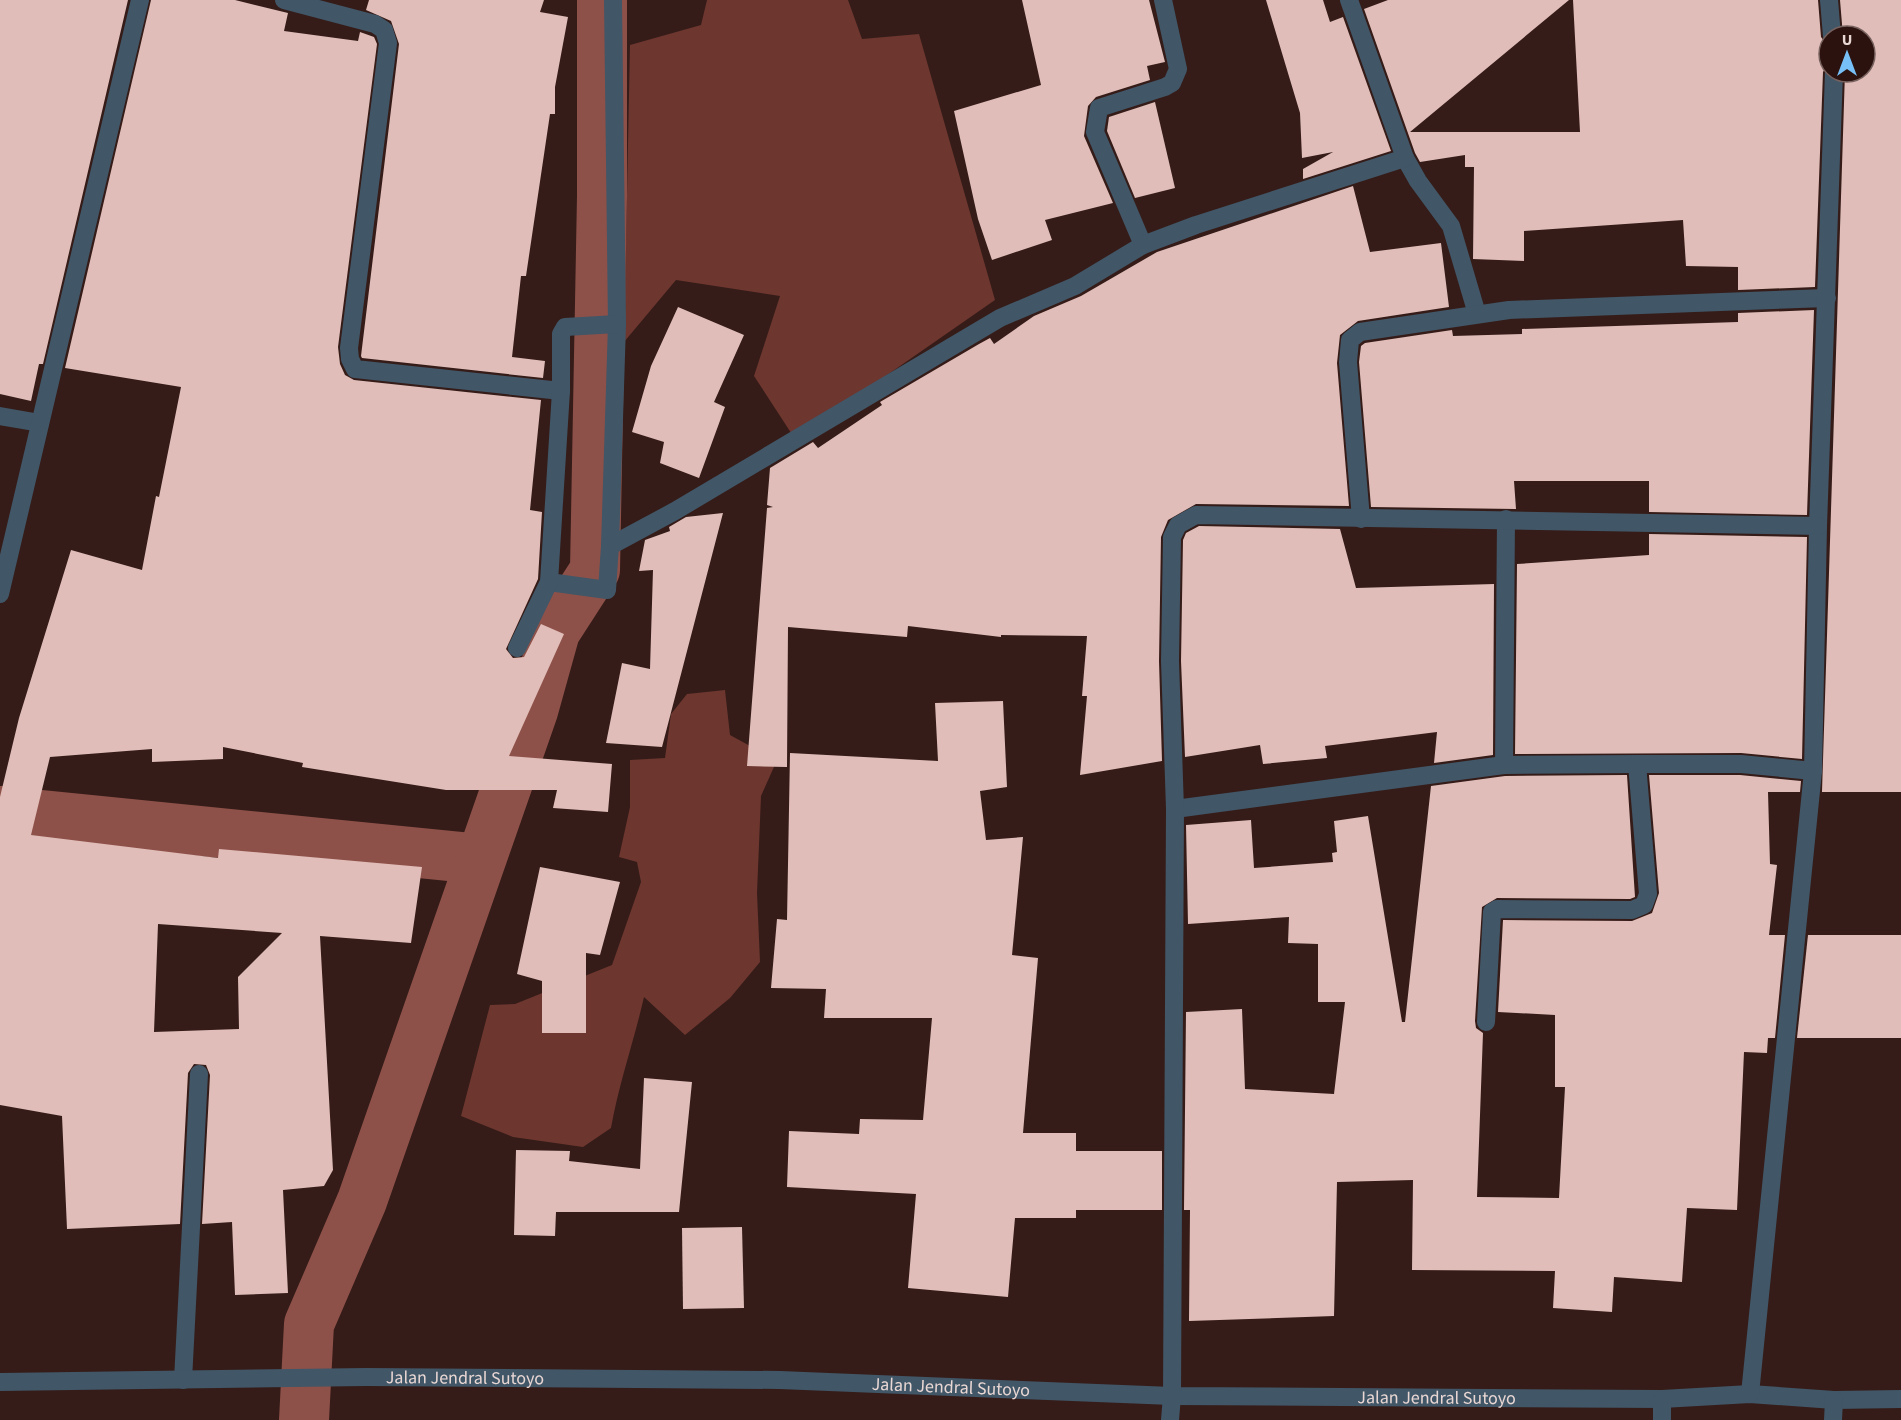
<svg xmlns="http://www.w3.org/2000/svg" width="1901" height="1420" viewBox="0 0 1901 1420" font-family="'Source Sans 3',sans-serif">
  <rect width="100%" height="100%" fill="#351c18"/>
  <g fill="#6d362f">
    <path d="M707,0h141l14,39 57,-5 76,266 -200,139 -41,-63 26,-80 -104,-16 -52,62 6,-297 71,-20z"/>
    <path d="M725,690l5,45 31,17 21,-3 -21,47 -4,97 3,69 -30,36 -45,37 -41,-38c-10,44 -25,86 -33,131l-28,19 -70,-10 -52,-21 29,-111 25,-1 97,-39 29,-83 -4,-20 -18,-5 11,-50v-47l35,-2 6,-44 16,-20z"/>
  </g>
  <g fill="none" stroke-linecap="round" stroke-linejoin="round">
    <g stroke="#8e5149" stroke-width="50">
      <path d="M0,811l480,48"/>
      <path d="M304,1420l5,-96 53,-123 171,-490 22,-79 40,-62 7,-374v-196"/>
    </g>
  </g>
  <g fill="#e0bdb8" fill-rule="evenodd">
    <path d="M0,0h128l-85,364h-4l-8,37 -31,-7z"/>
    <path d="M151,0h84l53,13 -4,18 74,10 2,-9 14,5 3,7 -39,303 2,17 5,11 9,5 187,20 -11,110 12,2 -4,67 -32,70 7,9 11,-1 17,-33 23,10 -55,122 103,8 -4,48 -55,-4 4,-18h-111l-144,-23 1,-4 -80,-16v12l-71,3v-13l-102,8 -19,78 187,23 1,-9 203,18 -11,76 -91,-7 13,234 -9,16 -41,4 5,103 -53,2 -3,-73 -30,2 8,-149 -4,-10 -12,-1 -6,9 -8,151 -113,5 -5,-113 -62,-11v-308l19,-79 52,-168 71,20 14,-74 3,1 22,-110 -116,-19zM158,924l124,9 -44,44 1,52 -85,3z"/>
    <path d="M369,0h175l-4,12 28,5 -13,70v27h-5l-24,162h-5l-9,81 33,4 -2,17 -181,-20 -1,-2 38,-312 -8,-23 -25,-11z"/>
    <path d="M1022,0h127l16,62 -18,4 3,14 -54,17 -8,9 -4,30 29,67 -68,17 7,20 -60,20 -14,-41 -24,-108 87,-26z"/>
    <path d="M1266,0h57l7,22 13,-5 48,134 -88,28v-10l30,-17 -31,6 -2,-45z"/>
    <path d="M1388,0h181l-159,132h170l-7,-132h245l3,37 8,10v15l-6,10 -8,215 -77,3v-23l-52,-1 -3,-46 -159,11v30l-51,-2 1,-92h-9v-12l-45,7 -5,-9 -51,-144z"/>
    <path d="M1840,0h61v792h-79l23,-720h20v-36h-22z"/>
    <path d="M1155,102l20,86 -40,10 -28,-67 2,-14z"/>
    <path d="M1353,186l17,66 71,-9 8,64 -91,14 -18,14 -3,28 12,143 -153,-2 -28,16 -7,17 -2,124 3,100 -82,14 7,-79h-5l5,-60 -86,-1v2l-93,-11 -1,11 -119,-10 -1,140 -40,-1 20,-258 6,-1 -6,-2 3,-37 43,-26 5,6 64,-43 -2,-3 99,-58 11,-6 4,6 40,-28 47,-20 76,-44z"/>
    <path d="M678,307l66,28 -30,67 11,5 -26,71 -39,-15 4,-21 -32,-10 19,-66z"/>
    <path d="M1814,310l-7,205 -158,-3v-31h-135l2,28 -145,-2 -12,-145 2,-16 4,-3 87,-13 1,6 69,-2v-5l216,-7v-9z"/>
    <path d="M723,513l-61,234 -56,-4 16,-80 28,6 3,-99 -14,1 6,-31 25,-9 -1,-4 17,-10z"/>
    <path d="M1199,526l141,3 16,59 138,-4 -1,171 -59,8 3,-31 -112,14 2,12 -64,6 -3,-19 -75,12 -4,-96 2,-121 3,-7z"/>
    <path d="M1649,534l158,3 -5,222 -61,-6 -226,1 2,-190 132,-9z"/>
    <path d="M1003,701l4,86 -27,4 6,49 37,-3 -11,118 26,3 -15,175h53v18h86v59h-86v8h-61l-7,79 -100,-9 8,-94 -129,-7 2,-56 70,3 1,-15 63,1 9,-102h-108l2,-29 -55,-1 6,-69 10,1 3,-167 148,8 -3,-58z"/>
    <path d="M1627,775l8,122 -5,2 -133,-1 -15,9 -7,114 1,7 7,5 -6,164 82,1 6,-111h-10v-72l-57,-3 5,-92 129,1 20,-8 7,-20 -10,-118h91l61,6 -1,11h-32l2,72 7,1 -8,70h16l-10,103h-7l-1,15 -23,-1 -7,158 -50,-2 -5,74 -68,-5 -2,35 -59,-4 2,-37 -143,-1 1,-90 -76,2 -3,134 -145,5 1,-111h-6l2,-198 56,-3 3,80 89,5 11,-92h-27v-58l-30,-1 1,-26 -101,7 -2,-99 65,-5 3,48 79,-6 -1,-9 5,-1 -3,-31 34,-5 34,206h3l26,-236 74,-10z"/>
    <path d="M540,867l80,15 -20,73 -14,-2v80h-44v-52l-25,-7z"/>
    <path d="M1808,935h93v103h-104z"/>
    <path d="M644,1078l48,4 -13,130h-123l-1,24 -41,-1 2,-85 54,1 -1,10 71,8z"/>
    <path d="M742,1227l2,81 -61,1 -1,-81z"/>
  </g>
  <g fill="none" stroke-linecap="round" stroke-linejoin="round">
    <g stroke="#415667" stroke-width="18">
      <path d="M284,0l91,24 9,6 4,13 -39,305 1,11 5,10 206,22"/>
      <path d="M613,0l4,324 -7,222 65,-35 325,-193 75,-32 68,-41 -48,-113 4,-24 66,-21 7,-4 6,-14 -15,-69"/>
      <path d="M1829,0l3,36"/>
      <path d="M1405,158l13,23 33,45 26,88"/>
      <path d="M1143,245l53,-20 209,-67 -56,-158"/>
      <path d="M0,416l40,7"/>
      <path d="M1361,519l-13,-157 2,-22 10,-8 149,-22 318,-12"/>
      <path d="M549,582l58,8 3,-44"/>
      <path d="M0,594l140,-594"/>
      <path d="M517,648l32,-66 12,-191v-57l4,-7 52,-3"/>
      <path d="M1504,765l2,-246"/>
      <path d="M1175,809l329,-44 133,-1"/>
      <path d="M1486,1022l6,-110 5,-3 135,1 12,-5 4,-11 -11,-130h104l72,7"/>
      <path d="M183,1380l16,-306"/>
      <path id="s1" d="M0,1382l366,-5 414,3 392,16 490,3 88,-5 84,6 67,-1"/>
      <path d="M1750,1394l63,-623 5,-245 16,-454"/>
      <path d="M1662,1399v21"/>
      <path d="M1170,1420l2,-24 3,-587 -5,-148 2,-124 6,-12 18,-10 622,11"/>
      <path d="M1833,1420l1,-20"/>
    </g>
  </g>
  <g text-anchor="middle" stroke-width="6" stroke-linejoin="round" paint-order="stroke">
    <g font-size="18" fill="#e9d7d4" stroke="#2b120f">
      <text dy="6" stroke="none"><textPath href="#s1" startOffset="465">Jalan Jendral Sutoyo</textPath></text>
      <text dy="6" stroke="none"><textPath href="#s1" startOffset="951">Jalan Jendral Sutoyo</textPath></text>
      <text dy="6" stroke="none"><textPath href="#s1" startOffset="1437">Jalan Jendral Sutoyo</textPath></text>
    </g>
  </g>
  <g transform="translate(1847 54)"><circle r="28" fill="#2b120f" stroke="#77615e" stroke-width="1.5"/>
  <path d="M0-4.5L10 22L0 15L-10 22Z" fill="#77bff7"/>
  <text y="-9" font-size="16" font-weight="bold" text-anchor="middle" fill="#e9d7d4">U</text>
  </g>
</svg>
